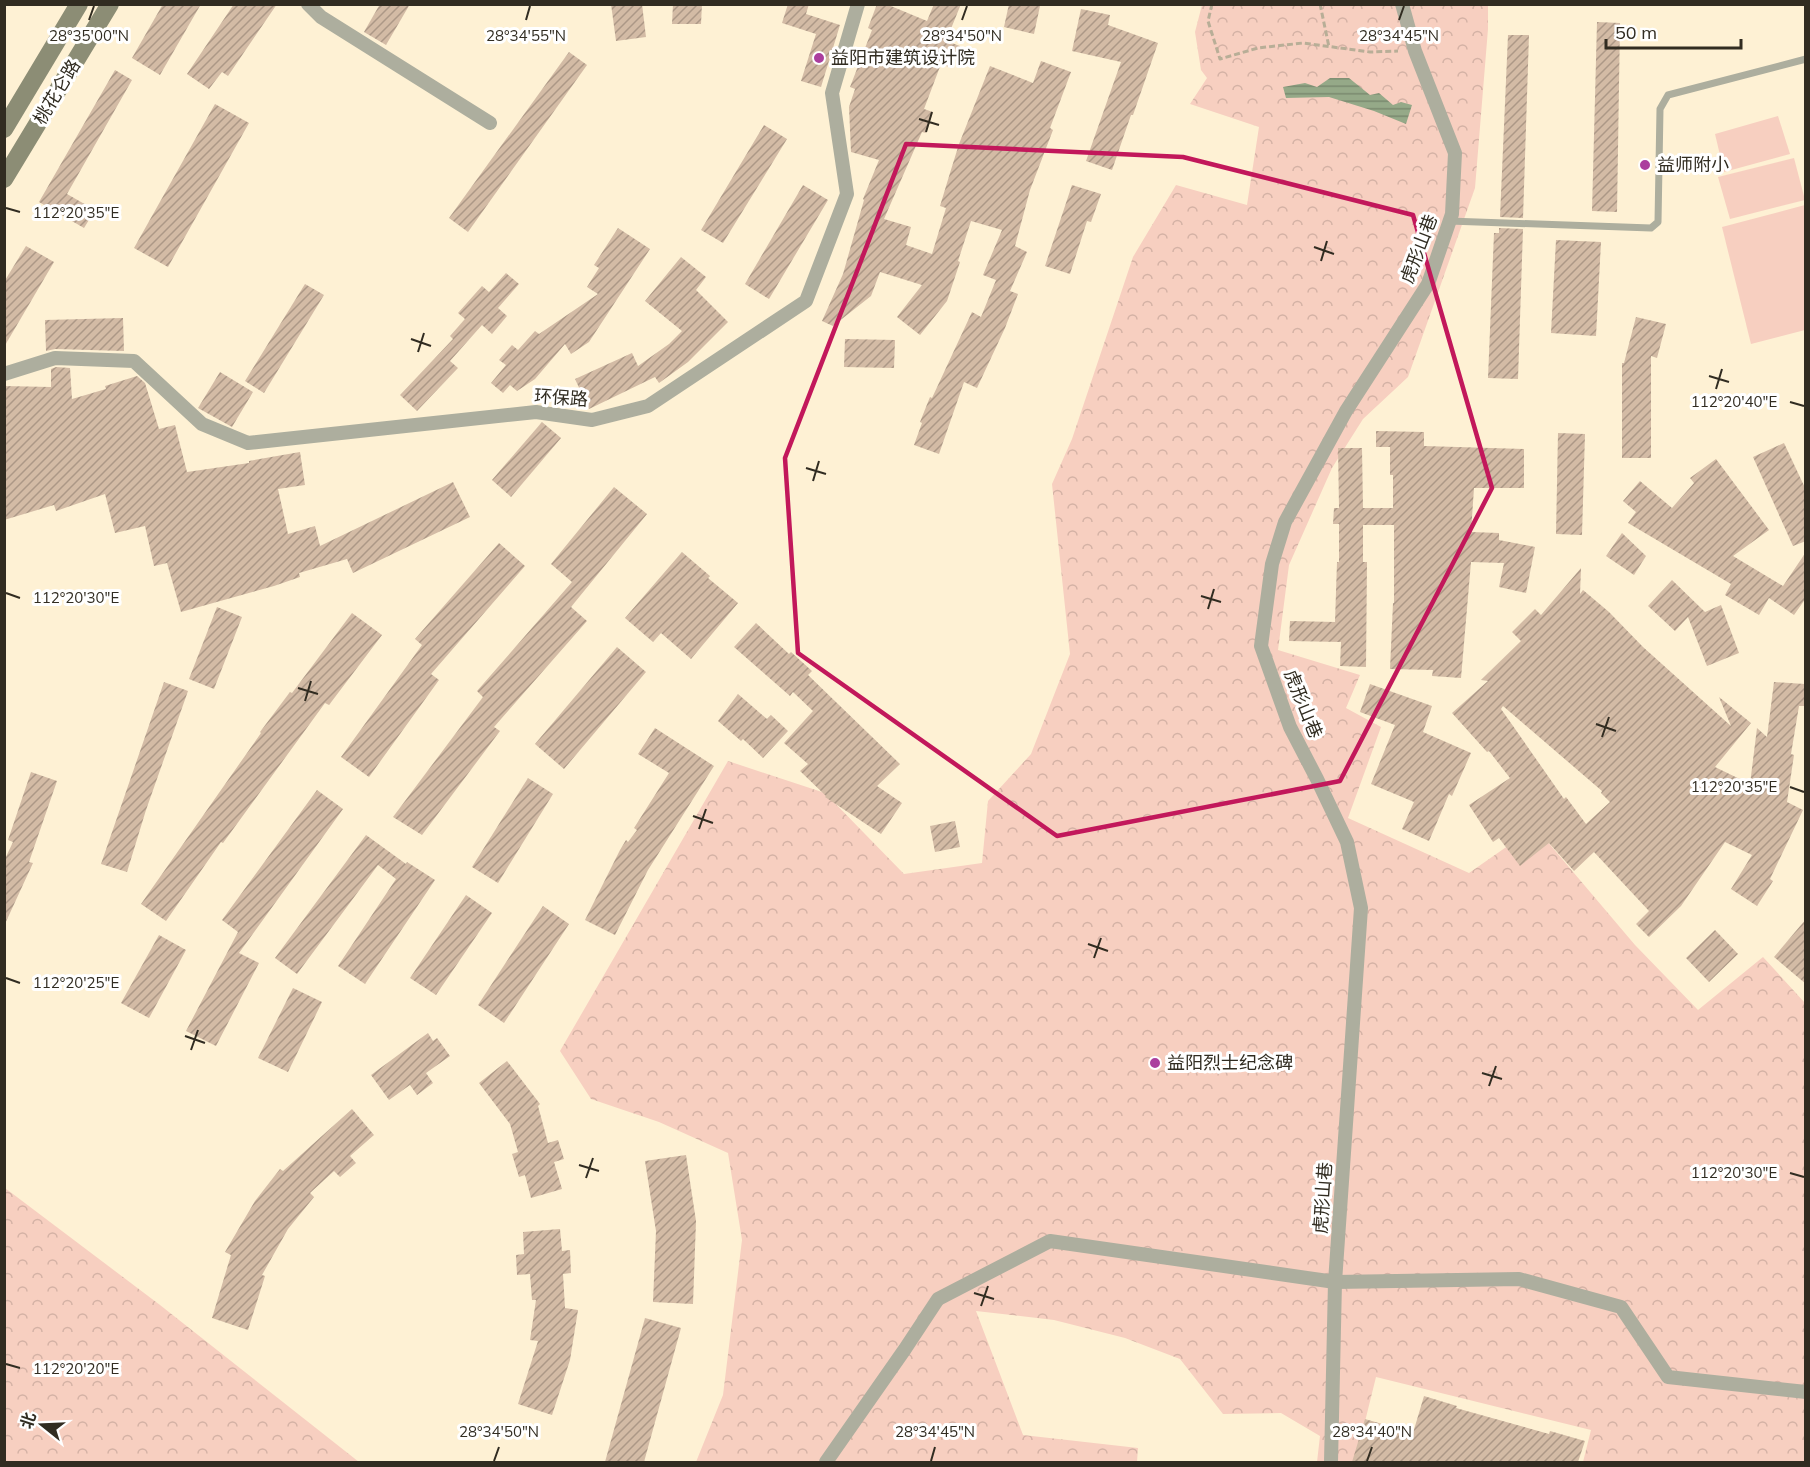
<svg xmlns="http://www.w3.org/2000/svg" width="1810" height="1467" viewBox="0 0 1810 1467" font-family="Mulish,'Noto Sans SC',sans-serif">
  <defs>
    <pattern id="park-crowns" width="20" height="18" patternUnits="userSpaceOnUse" patternTransform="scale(1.5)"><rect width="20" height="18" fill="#f7cfc0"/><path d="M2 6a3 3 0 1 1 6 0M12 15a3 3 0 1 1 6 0" fill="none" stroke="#d4b2a5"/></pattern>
    <pattern id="water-rules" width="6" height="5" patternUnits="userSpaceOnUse" patternTransform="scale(1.5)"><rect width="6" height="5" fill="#95a988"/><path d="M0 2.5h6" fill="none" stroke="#7a8a6f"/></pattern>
    <pattern id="building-hatch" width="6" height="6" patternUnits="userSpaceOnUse" patternTransform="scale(1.5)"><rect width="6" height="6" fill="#d3bba5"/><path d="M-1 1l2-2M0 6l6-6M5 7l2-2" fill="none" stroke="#ac9886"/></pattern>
  </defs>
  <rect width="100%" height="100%" fill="#fef1d4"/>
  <g fill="url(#park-crowns)">
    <path d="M1202,5h286v24l-13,159 -67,189 -45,42 -31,49 -43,97 -11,85 82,25 -14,33 35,19 -33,91 121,55 66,-46 100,118 63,65 65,-53 42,46v459h-222l8,-32 -215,-53 -21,85h-38l3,-26 -39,-23 -58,1 -43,-55 -55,-21 -71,-18 -78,-9 47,124 115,13 -1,14h-441l27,-67 19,-155 -14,-87 -69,-31 -68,-23 -31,-48 168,-290 97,32 79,81 78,-11 6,-62 43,-47 39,-100 -18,-170 20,-45 61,-182 43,-72 71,20 12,-78 -69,-23 17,-26 -6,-8 -6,-38z"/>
    <path d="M5,1188l155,117 199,157h-354z"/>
  </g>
  <g fill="#f7cfc0">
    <path d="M1778,116l12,38 -66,18 -9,-38z"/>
    <path d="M1794,158l11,42 -75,19 -12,-42z"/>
    <path d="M1805,205v125l-54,14 -29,-117z"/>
  </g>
  <path fill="url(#water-rules)" d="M1330,78h19l21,17 9,-2 14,12 8,-3 11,3 -6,19 -32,-13 -45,-14 -43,1 -3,-11 22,-4 12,4z"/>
  <g fill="url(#building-hatch)" fill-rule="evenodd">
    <path d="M163,4h38l-41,71 -28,-17z"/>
    <path d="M234,4h43l-49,72 -6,-4 -13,17 -22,-15z"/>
    <path d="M380,4h30l-24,41 -22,-13z"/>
    <path d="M611,4h31l4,33 -30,4z"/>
    <path d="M673,4h29l-1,20h-29z"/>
    <path d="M788,4h21l-3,10 34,11 -19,62 -20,-6 15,-47 -34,-11z"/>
    <path d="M877,4h9l41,17 7,-17h27l-15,37 14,5 -9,22 -10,-4 -17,45 9,3 -7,21 -4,-1 -38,87 27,8 -5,18 26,9 14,-46 -6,-2 10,-33 9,-29 31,-78 43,17 8,-22 30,11 -21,56 3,2 -23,60 -15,56 12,6 -17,39 8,3 -13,34 -28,60 -13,-6 -25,72 -25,-9 8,-22 -2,-1 10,-25 2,1 40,-86 9,5 15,-37 -13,-5 19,-45 -31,-9 -13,40 2,1 -13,39 -27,34 -23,-18 25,-32 -42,-13 -9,24 -38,30 -11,-5 21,-47 21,-74 -1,-1 16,-39 -28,-8 -2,-45 6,-18 -5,-2 22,-57 -4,-2z"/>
    <path d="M1009,4h23l8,2 -6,28 -30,-7z"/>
    <path d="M1081,9l29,6 -2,10 50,18 -25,72h-2l-19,55 -26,-9 35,-99 -49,-11z"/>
    <path d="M1597,22l23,1 -3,189 -25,-1z"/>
    <path d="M1508,35h21l-6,183 -23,-1z"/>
    <path d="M569,52l18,13 -119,167 -19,-14z"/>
    <path d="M115,70l17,10 -65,114 28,16 -11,18 -45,-26z"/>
    <path d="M215,104l34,19 -81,144 -34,-19z"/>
    <path d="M764,125l23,14 -64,104 -22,-13z"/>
    <path d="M803,185l25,15 -59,99 -24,-15z"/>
    <path d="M1072,185l29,9 -10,28 -4,-1 -17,53 -25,-8z"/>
    <path d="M618,228l32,21 -61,93 -18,12 -6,-10 -30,35 -18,12 -7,-6 -7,8 -12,-10 15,-18 -7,-5 13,-15 6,5 17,-19 4,3 59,-40 -11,-7 12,-19 -5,-3z"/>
    <path d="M1499,228l24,1 -5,150 -30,-1 6,-145h5z"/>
    <path d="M1556,240l45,2 -5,94 -45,-3z"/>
    <path d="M26,246l28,16 -50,85v-65z"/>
    <path d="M681,257l25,20 -10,13 32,32 -40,40 -29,21 -4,-6 -66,32 -14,-30 57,-26 6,13 31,-22 13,-13 -37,-30z"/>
    <path d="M506,273l13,11 -21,24 9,8 -15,18 -10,-9 -32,36 8,7 -41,43 -17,-16 53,-56 -3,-3 15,-17 -7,-6 24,-27 7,6z"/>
    <path d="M305,284l19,11 -60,98 -19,-12z"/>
    <path d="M1636,317l30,7 -9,34 -6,-2v102h-29v-95h2z"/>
    <path d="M123,318l1,33 -69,-2 -9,2 -1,-31z"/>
    <path d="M845,339l50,1 -1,28 -50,-1z"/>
    <path d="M56,367l14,1 2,31 34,-10 -1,-3 32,-10 8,7 14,46 16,-4 12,47 62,-9v-2l51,-9 5,33 -27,4 10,45 27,-8 5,20 133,-64 17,35 -117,56 -6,-14 -48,14 1,4 -26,9 -93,26 -14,-49 -13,3 -9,-40 -30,7 -10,-39 -49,17 -2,-6 -50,15v-134l47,1v-18z"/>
    <path d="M220,372l33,20 -21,35 -34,-19z"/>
    <path d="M542,422l19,16 -50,59 -19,-17z"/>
    <path d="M1376,431l48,1v14l100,3v39h-50l-3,44 28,1v7l36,7 -9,46 -27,-6 5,-24 -33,-1 -10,116 -29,-2 1,-6 -43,-1 3,-66h1v-78h-31v37h4l-1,105 -26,-1 1,-24 -52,-1 1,-20 45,1 2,-60h2v-38h-6l1,-16h5l-1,-60h24l1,60h30v-33h-3v-28h-14z"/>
    <path d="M1558,433l27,1 -3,101 -26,-1z"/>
    <path d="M1784,443l22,47v51l-13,5 -40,-89z"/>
    <path d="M1716,459l53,71 -36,26 50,30 23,-34v46l-12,17 -25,-17 -10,17 -34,-20 6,-11 -103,-61 8,-11 -13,-11 17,-20 32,27 22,-25 -4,-5z"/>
    <path d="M614,487l33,27 -76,93 16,14 -93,106 6,4 -78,104 -29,-18 90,-120 -6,-6 95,-109 -21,-18z"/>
    <path d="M1622,533l24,23 -12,19 -28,-19z"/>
    <path d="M499,543l26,23 -94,108 8,6 -70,97 -28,-20 81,-112 -7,-6z"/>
    <path d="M682,552l28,24 -2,2 30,25 -47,56 -30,-26 -8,9 -28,-24z"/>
    <path d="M1581,568l-1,26 3,-4 26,22 34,35 88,79 -12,-29 32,26 -36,44 35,17 7,-56 10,9 7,-55 31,2 -1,22h-5l-8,48 3,1 -7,47 16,8 -33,69 3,2 -16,25 -26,-17 21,-34 -27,-13 -44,64 -32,31 -13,-13 13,-13 -55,-59 -20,19 -25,-28 -29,23 -21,-28 -6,4 -24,-37 41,-27 -21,-27 -2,1 -35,-39 36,-32 -7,-1 40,-39 -9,-9 23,-23 6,6zM1503,706l99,85 -1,2 9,9 -24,22 -20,-27 -2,2 -58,-83 -5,-7z"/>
    <path d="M1672,580l33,32 16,-7 18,48 -32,13 -19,-49 -13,14 -27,-25z"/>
    <path d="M217,607l25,10 -28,72 -25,-10z"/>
    <path d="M352,613l30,22 -53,70 -4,-2 -102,140 -2,-1 -55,79 -25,-17 120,-171 -1,-1 30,-40 2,1z"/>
    <path d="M756,623l33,31 2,-2 21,19 -4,4 92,89 -23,22 25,17 -21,31 -56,-37 1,-1 -26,-25 8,-7 -24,-21 29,-32 -20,-19 -3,4 -56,-49z"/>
    <path d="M617,647l29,25 -82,97 -29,-25z"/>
    <path d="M164,682l24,9 -42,119 -19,62 -26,-8z"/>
    <path d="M1370,684l62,22 -9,26 48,21 -19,43 -3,-2 -20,47 -27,-12 12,-27 -43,-18 24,-59 -35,-13z"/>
    <path d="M738,694l29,25 4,-4 17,16 -25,27 -20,-19 -2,2 -23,-20z"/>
    <path d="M655,728l59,38 -66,104 -33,65 -30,-15 35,-70 6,-10 2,2 9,-12 -3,-2 35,-55 -31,-19z"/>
    <path d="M31,772l26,9 -28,81 4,1 -29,63v-65l9,-19 -5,-2z"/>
    <path d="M528,778l25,16 -55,89 -26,-16z"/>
    <path d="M317,790l26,19 -104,144 20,10 -43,83 -30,-15 52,-99 -16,-12z"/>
    <path d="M955,821l5,26 -25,5 -5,-26z"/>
    <path d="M366,835l40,29 1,-2 28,18 -70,104 -27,-18 58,-87 -18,-14 -81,109 -22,-16z"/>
    <path d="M466,895l26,18 -56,82 -26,-17z"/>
    <path d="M543,906l26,18 -65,99 -26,-18z"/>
    <path d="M1806,919v65l-32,-27z"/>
    <path d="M1715,930l23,24 -29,28 -23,-24z"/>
    <path d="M159,935l27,15 -37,68 -28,-15z"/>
    <path d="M293,988l29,14 -34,70 -30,-14z"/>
    <path d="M428,1033l5,8 4,-3 13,18 -24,17 7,10 -16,12 -7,-10 -21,15 -18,-25z"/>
    <path d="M507,1061l33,43 -2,2 10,37 10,-3 6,19 -10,3 8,27 -31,9 -6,-23 -6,2 -7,-23 6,-2 -8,-28 -31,-41z"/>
    <path d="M352,1109l22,26 -24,21 6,7 -16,14 -6,-6 -24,22 4,4 -26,32 -26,46 3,1 -17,54 -36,-12 19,-63 -6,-3 30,-51 25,-32 3,2z"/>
    <path d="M686,1155l10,66 -3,83 -40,-2 3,-71 -11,-70z"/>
    <path d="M560,1229l2,22 8,-1 1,23 -8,1 2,34 13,2 -8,50 -18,55 -34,-11 20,-63 -8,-1 6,-40h-4l-2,-26 -13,1 -1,-20 8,-1 -1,-22z"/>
    <path d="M645,1318l36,10 -37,134h-39z"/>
    <path d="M1424,1396l33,10 -1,2 93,26 1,-3 35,10 -7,21h-226l13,-43 48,14z"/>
  </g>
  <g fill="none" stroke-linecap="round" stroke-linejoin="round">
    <g stroke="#b8ae97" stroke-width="3" stroke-dasharray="6 3" stroke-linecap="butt">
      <path d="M1212,4l-4,17 12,38 38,-11 45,-5 67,9 28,-1"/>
      <path d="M1320,4l9,43"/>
    </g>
    <path stroke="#adae9e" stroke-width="7" d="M1449,221l202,7 7,-6 2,-113 8,-14 138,-36"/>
    <g stroke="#adae9e" stroke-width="14">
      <path d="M308,4l13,13 169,106"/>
      <path d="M4,374l51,-16 79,3 68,63 46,19 288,-31 56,8 56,-14 158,-105 41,-107 -15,-101 26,-89"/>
      <path d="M826,1462l79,-113 33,-50 112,-58 285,41 184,-3 102,28 47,70 138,15"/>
      <path d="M1331,1462l4,-180 26,-374 -14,-66 -30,-63 -27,-52 -29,-81 11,-82 13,-42 61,-111 82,-127 24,-70 3,-61 -40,-102 -13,-47"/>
    </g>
    <g stroke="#8c8d75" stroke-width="18">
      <path d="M4,129l75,-125"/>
      <path d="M4,179l106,-175"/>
    </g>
  </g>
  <path fill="none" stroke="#c2185b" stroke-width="4.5" stroke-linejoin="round" d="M906,144l277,13 230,58 79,273 -152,293 -283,55 -259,-183 -13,-195z"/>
  <path fill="none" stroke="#312c21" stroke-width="2" d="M89,20l5,-14M526,20l4,-14M962,20l5,-14M1399,20l5,-14M919,119l20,6M926,132l6,-20M6,208l14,4M1314,247l20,7M1321,261l6,-20M411,339l20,7M418,352l6,-19M1709,376l20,6M1716,389l6,-20M1790,402l14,4M806,468l20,6M813,481l6,-20M6,593l14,5M1201,596l20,6M1208,609l6,-20M298,688l20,6M305,701l6,-20M1596,724l20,7M1602,737l7,-20M1790,787l14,5M693,816l20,7M699,829l7,-20M1088,944l20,7M1094,958l7,-20M6,978l14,5M185,1036l20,7M191,1050l7,-20M1482,1073l20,6M1489,1086l7,-20M579,1165l20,6M1790,1173l14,4M586,1178l7,-20M974,1293l20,6M981,1306l7,-20M6,1364l14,4M494,1461l5,-14M931,1461l4,-14M1367,1461l5,-14"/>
  <g fill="#ab3e9e" stroke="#fff" stroke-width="2">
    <circle cx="819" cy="58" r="6"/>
    <circle cx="1645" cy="165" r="6"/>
    <circle cx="1155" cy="1063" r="6"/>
  </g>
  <g text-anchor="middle" stroke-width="6" stroke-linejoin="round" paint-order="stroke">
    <g font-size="18" fill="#312c21" stroke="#fff" text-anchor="start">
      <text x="831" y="64">益阳市建筑设计院</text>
      <text x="1657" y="171">益师附小</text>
      <text x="1167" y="1069">益阳烈士纪念碑</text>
    </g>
    <g font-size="18" fill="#312c21" stroke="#fff">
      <text transform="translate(57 92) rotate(-59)" y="6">桃花仑路</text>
      <text transform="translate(1419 249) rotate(-69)" y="6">虎形山巷</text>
      <text transform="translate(561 398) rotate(4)" y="6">环保路</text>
      <text transform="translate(1303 704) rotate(68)" y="6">虎形山巷</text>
      <text transform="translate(1323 1198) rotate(-86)" y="6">虎形山巷</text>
    </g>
  </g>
  <g font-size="15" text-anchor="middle" fill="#312c21" stroke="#fff" stroke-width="6" stroke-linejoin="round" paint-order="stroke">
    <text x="89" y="41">28°35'00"N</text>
    <text x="526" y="41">28°34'55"N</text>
    <text x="962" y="41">28°34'50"N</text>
    <text x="1399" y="41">28°34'45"N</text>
    <text x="76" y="218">112°20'35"E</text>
    <text x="1734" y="407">112°20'40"E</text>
    <text x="76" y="603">112°20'30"E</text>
    <text x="1734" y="792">112°20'35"E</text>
    <text x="76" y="988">112°20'25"E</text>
    <text x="1734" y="1178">112°20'30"E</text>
    <text x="76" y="1374">112°20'20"E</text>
    <text x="499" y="1437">28°34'50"N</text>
    <text x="935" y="1437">28°34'45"N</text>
    <text x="1372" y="1437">28°34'40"N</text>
  </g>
  <rect width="1810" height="1467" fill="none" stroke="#312c21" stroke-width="12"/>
  <g transform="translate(42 1425) rotate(288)" stroke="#ffffff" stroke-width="4.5" paint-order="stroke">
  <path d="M0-4.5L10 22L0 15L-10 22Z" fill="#312c21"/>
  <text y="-9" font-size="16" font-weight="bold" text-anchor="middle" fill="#312c21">北</text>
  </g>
  <path d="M1606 39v9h135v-9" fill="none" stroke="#312c21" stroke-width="3"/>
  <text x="1615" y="39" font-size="18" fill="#312c21" stroke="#ffffff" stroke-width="4.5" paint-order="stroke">50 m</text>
</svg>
